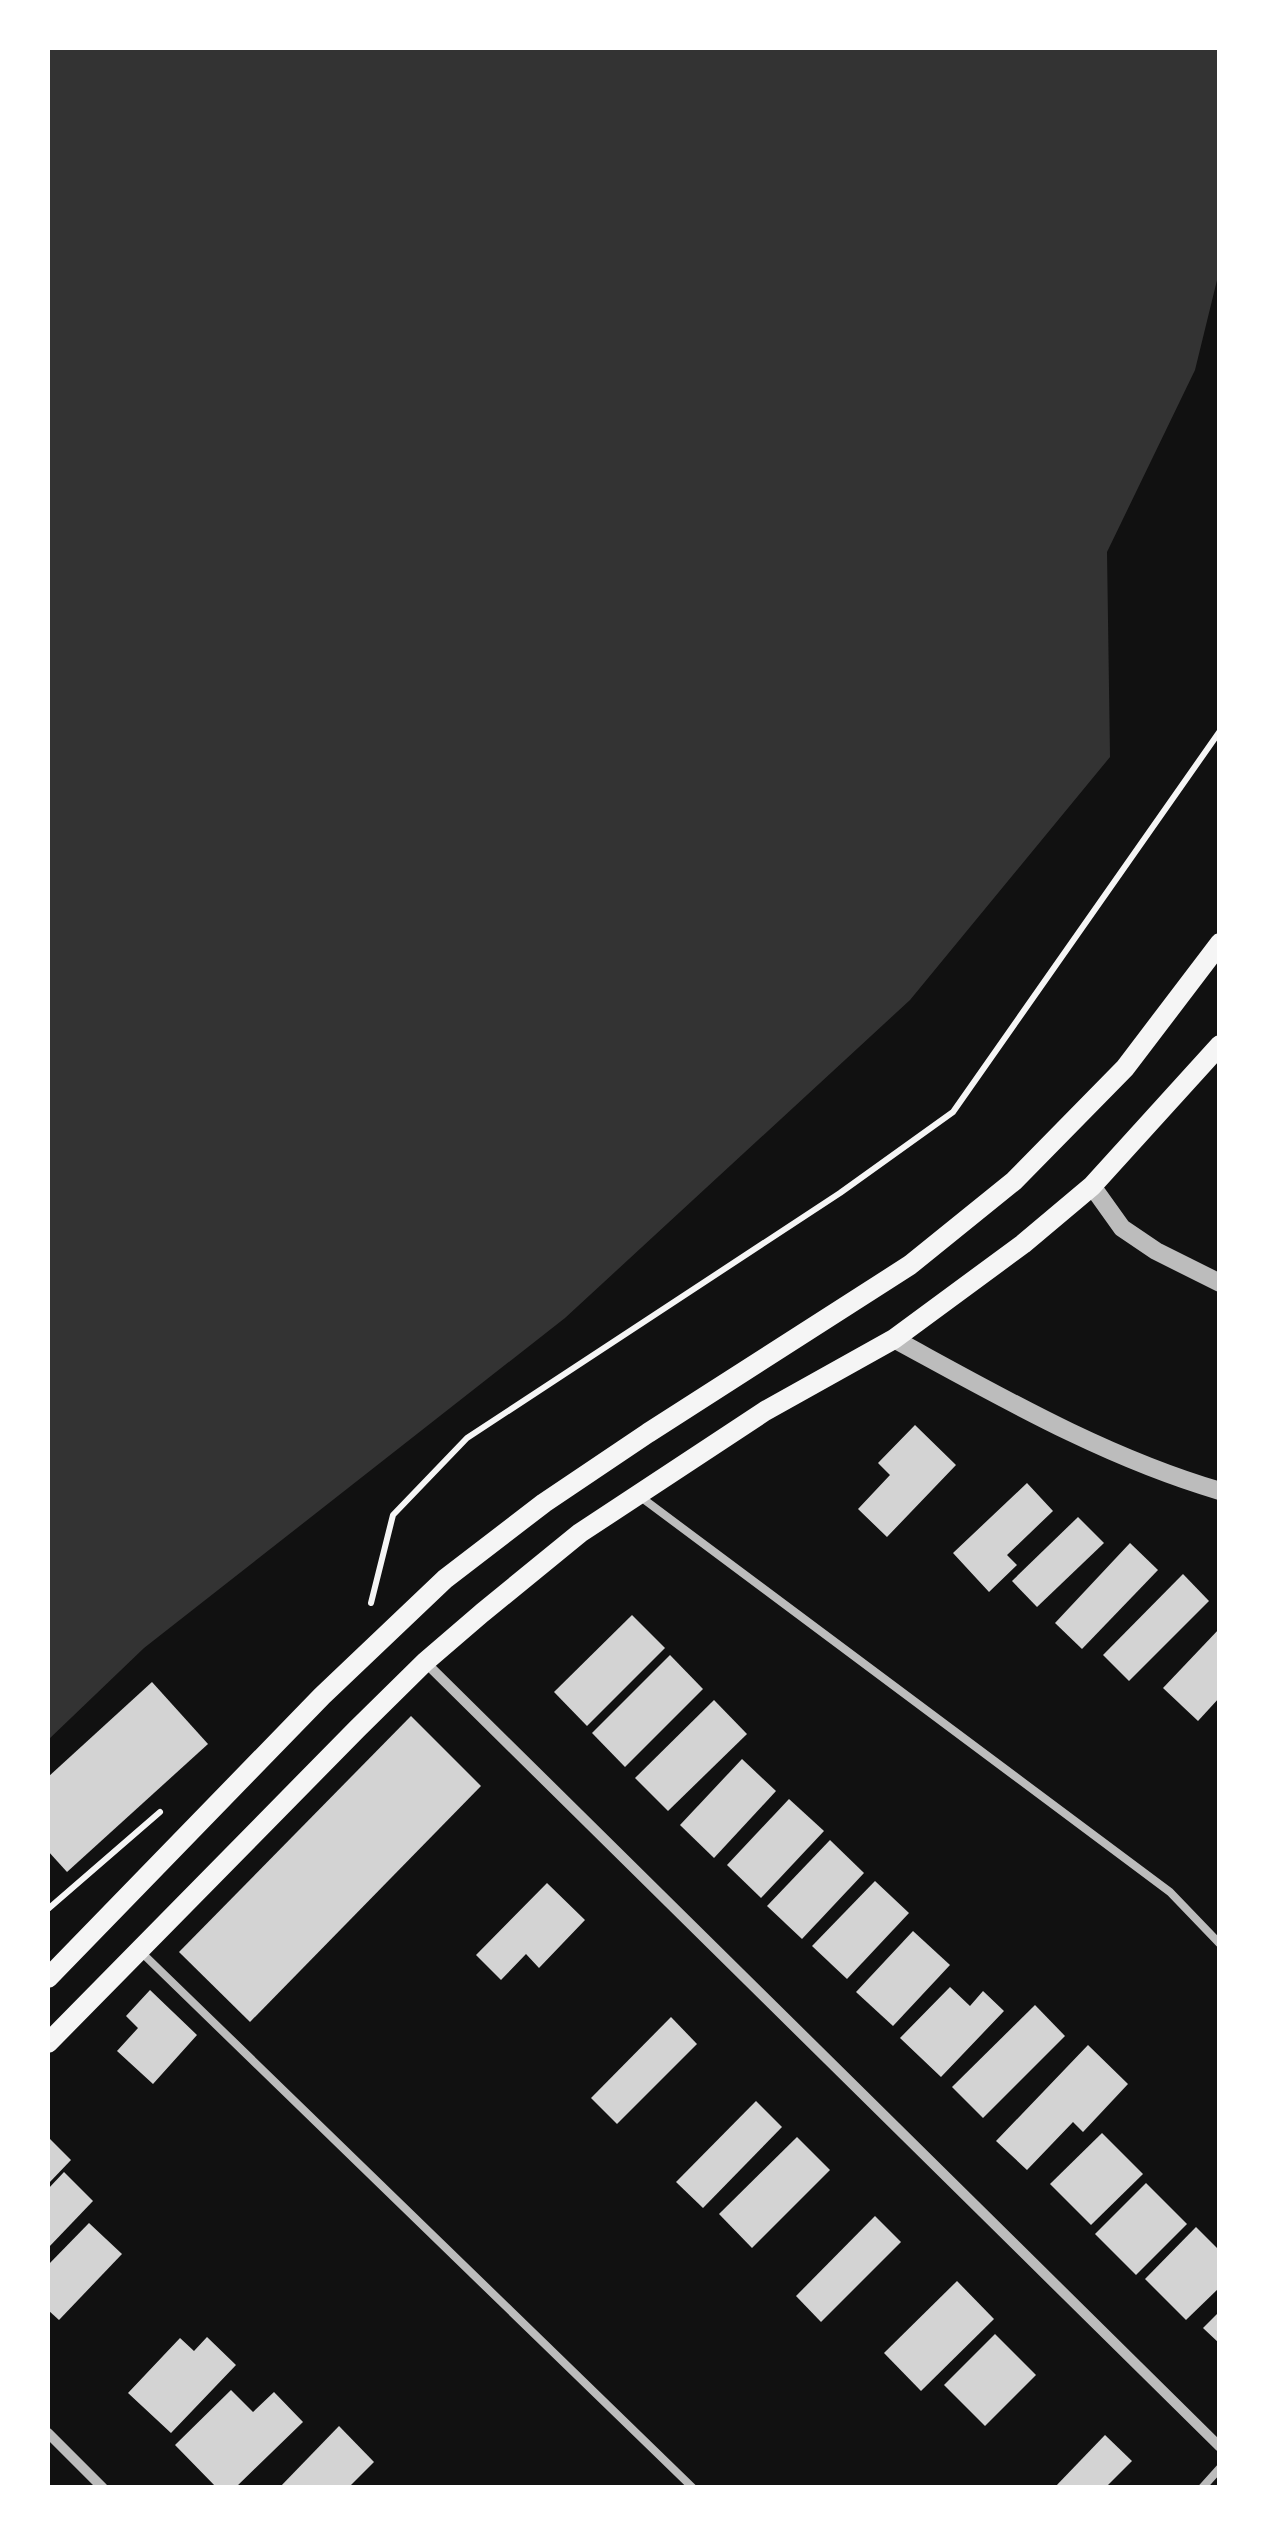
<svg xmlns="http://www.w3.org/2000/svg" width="1267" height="2535" viewBox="0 0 1267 2535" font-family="'DM Sans',sans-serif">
  <rect width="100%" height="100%" fill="#111"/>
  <path fill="#333" d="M48,48h1171v224l-24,98 -88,182 3,205 -200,243 -345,318 -421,330 -96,92z"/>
  <g fill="#d3d3d3">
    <path d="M915,1425l41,40 -69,72 -29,-28 32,-34 -12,-12z"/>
    <path d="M1027,1483l26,28 -46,44 10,10 -28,27 -36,-39z"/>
    <path d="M1078,1517l26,26 -67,64 -25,-26z"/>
    <path d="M1130,1543l28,27 -76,79 -27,-26z"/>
    <path d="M1183,1574l26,27 -80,80 -26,-26z"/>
    <path d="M632,1615l33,33 -78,78 -33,-34z"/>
    <path d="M1220,1628v69l-22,24 -35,-33z"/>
    <path d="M670,1655l33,34 -78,78 -33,-34z"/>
    <path d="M152,1682l56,62 -141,128 -19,-21v-74z"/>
    <path d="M714,1700l33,34 -79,77 -33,-33z"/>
    <path d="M411,1716l70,70 -231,236 -71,-70z"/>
    <path d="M742,1759l34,32 -62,67 -34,-33z"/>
    <path d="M789,1799l35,32 -63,67 -34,-33z"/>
    <path d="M830,1840l34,33 -62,66 -35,-33z"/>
    <path d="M875,1881l34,32 -62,66 -35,-33z"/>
    <path d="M547,1883l38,37 -46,48 -13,-14 -25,26 -25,-25z"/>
    <path d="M913,1931l37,34 -57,61 -37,-34z"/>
    <path d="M950,1987l20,19 13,-15 21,20 -63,66 -41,-39z"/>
    <path d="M150,1990l47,45 -44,49 -36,-33 21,-23 -12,-12z"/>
    <path d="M1035,2005l30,31 -82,82 -31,-31z"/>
    <path d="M671,2017l26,27 -80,80 -26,-26z"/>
    <path d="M1088,2045l40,39 -45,48 -10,-10 -46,48 -31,-29z"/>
    <path d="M756,2101l26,26 -79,81 -27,-26z"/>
    <path d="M1102,2133l41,41 -52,51 -41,-41z"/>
    <path d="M48,2137l23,23 -23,24z"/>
    <path d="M797,2137l33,33 -78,78 -33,-34z"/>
    <path d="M64,2172l29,29 -45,47v-59z"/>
    <path d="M1146,2183l41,41 -51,51 -41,-41z"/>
    <path d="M875,2216l26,26 -80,80 -25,-26z"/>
    <path d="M89,2223l33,31 -63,66 -11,-10v-45z"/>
    <path d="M1196,2227l24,24v36l-34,33 -41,-41z"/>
    <path d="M957,2281l37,38 -73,72 -37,-38z"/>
    <path d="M1220,2311v33l-17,-16z"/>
    <path d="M995,2334l41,41 -51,51 -41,-41z"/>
    <path d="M207,2337l29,28 -65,68 -43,-40 52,-55 14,13z"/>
    <path d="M231,2390l22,22 21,-20 29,30 -68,66h-18l-42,-43z"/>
    <path d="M339,2426l35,36 -26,26h-69z"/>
    <path d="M1105,2435l27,26 -27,27h-51z"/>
  </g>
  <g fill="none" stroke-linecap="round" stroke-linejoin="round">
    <g stroke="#f5f5f5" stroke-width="6">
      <path d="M371,1603l22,-88 74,-77 373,-245 113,-81 267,-381"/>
      <path d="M48,1909l112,-97"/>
    </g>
    <g stroke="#bcbcbc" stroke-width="8">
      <path d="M638,1495l532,397 50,52"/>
      <path d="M140,1951l553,537"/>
      <path d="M1202,2488l18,-20"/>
    </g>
    <g stroke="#bcbcbc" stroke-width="10">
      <path d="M425,1662l795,785"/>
      <path d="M48,2433l55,55"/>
    </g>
    <g stroke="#bcbcbc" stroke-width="18">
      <path d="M1092,1186l30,42 34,23 64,32"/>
      <path d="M894,1339c105,57 210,118 326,152"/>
    </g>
    <g stroke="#f5f5f5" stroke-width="20">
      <path d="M48,1978l274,-282 123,-117 99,-76 104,-70 262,-168 104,-84 111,-113 95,-125"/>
      <path d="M48,2043l309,-314 68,-67 57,-49 98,-80 185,-122 129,-72 129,-95 69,-58 128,-141"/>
    </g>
  </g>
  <rect width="1267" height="2535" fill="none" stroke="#ffffff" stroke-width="100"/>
</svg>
